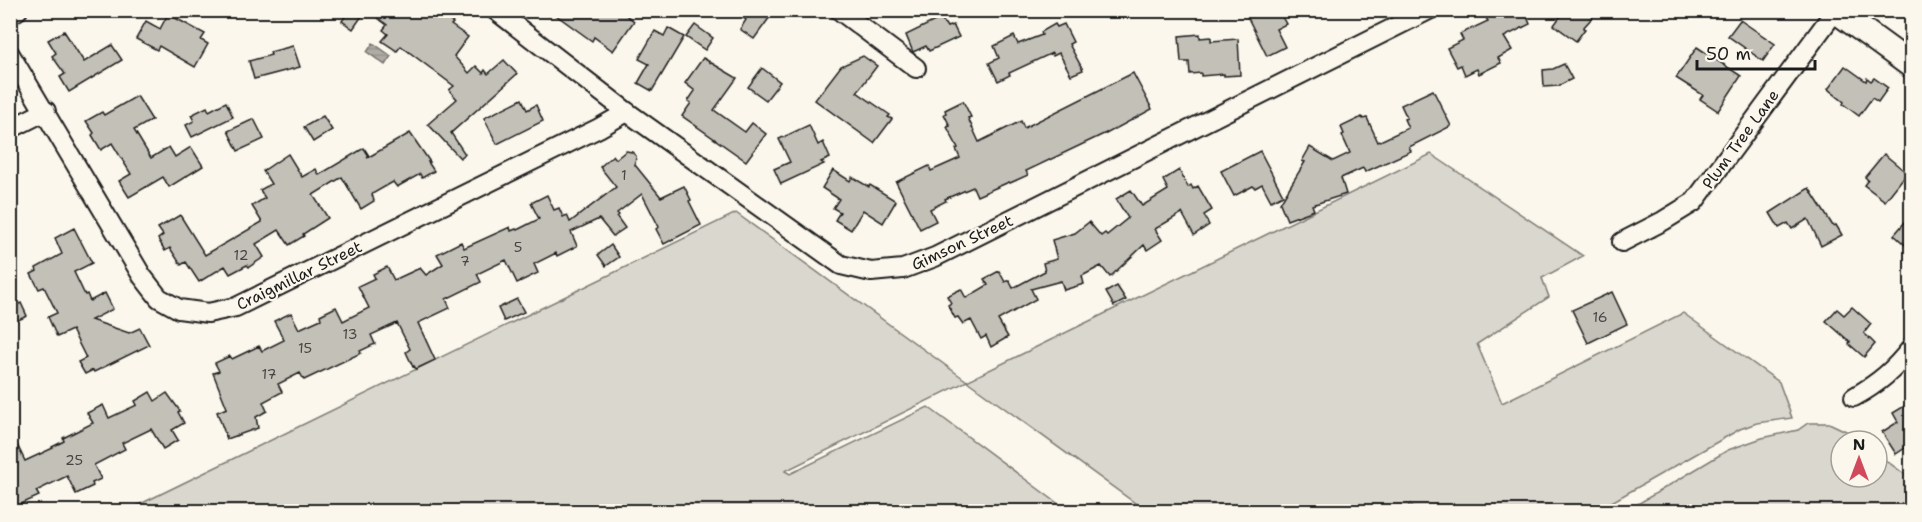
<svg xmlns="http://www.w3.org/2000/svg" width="1922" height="522" viewBox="0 0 1922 522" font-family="'Shantell Sans',sans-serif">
  <defs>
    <pattern id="water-rules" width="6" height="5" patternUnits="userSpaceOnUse" patternTransform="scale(1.5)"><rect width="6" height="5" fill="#afaca5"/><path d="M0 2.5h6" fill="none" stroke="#96938d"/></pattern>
  </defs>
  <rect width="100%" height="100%" fill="#fbf7ec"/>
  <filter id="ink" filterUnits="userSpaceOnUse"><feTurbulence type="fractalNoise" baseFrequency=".0167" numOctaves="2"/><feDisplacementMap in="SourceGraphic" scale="12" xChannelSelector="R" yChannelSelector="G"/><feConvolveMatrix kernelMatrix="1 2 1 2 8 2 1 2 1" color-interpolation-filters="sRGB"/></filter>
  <g filter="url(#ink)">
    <g fill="#dad7ce" stroke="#7b7a75" stroke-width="1.5">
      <path d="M1431,154l152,102 -41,22 7,19 -72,47 25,59 181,-90 96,69 13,36 -35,5 -17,6 -144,82 -176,1 -10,-8 -5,8 -259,-1 -179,-130 -182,90 5,3 138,-67 140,104h-942l610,-298 231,168z"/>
      <path d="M1808,423h21l19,9 12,9h-19v36h36v-23l34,25v32h-285l102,-61 34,-12 36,-8z"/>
    </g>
    <path fill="url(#water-rules)" stroke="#74726e" stroke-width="1.5" d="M373,43l18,13 -6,9 -18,-13z"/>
    <g fill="#c3c0b8" stroke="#1c1c1c" stroke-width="1.5">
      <path d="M349,10h17l-13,19 -11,-8z"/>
      <path d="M367,10h68l18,13 -2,2 17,12 -14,19 15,17 7,-7 7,7 2,-3 3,4 16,-14 13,14 -66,59 14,21 -5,4 -32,-34 29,-25 -8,-9 5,-4 -53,-40 -4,5 -15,-10 6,-7 -5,-4 4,-5z"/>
      <path d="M549,10h70l15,11 -21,30 -19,-14 -2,4z"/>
      <path d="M734,10h41l-21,29 -14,-10 6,-9z"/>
      <path d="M1244,10h34l8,14 -10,5 9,18 -18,9z"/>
      <path d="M1493,10h31l6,14 -26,13 8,13 -14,8 3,5 -22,11 -2,-5 -12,6 -4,-10 -4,2 -10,-19 16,-8 -3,-6 28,-13 -4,-6z"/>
      <path d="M1565,10h34l-16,18 2,1 -9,12 -22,-16z"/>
      <path d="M168,14l37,20 -4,6 7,4 -13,23 -36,-21 -2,4 -21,-11 10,-18 14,8z"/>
      <path d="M941,18l6,9 6,-2 6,12 -30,14 -3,-5 -13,6 -7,-17z"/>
      <path d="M1740,20l35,24 -12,17 -35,-25z"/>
      <path d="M1055,24l2,3 7,-3 9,18 -4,2 14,26 -12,5 -12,-22 -6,3 -1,-3 -43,20 1,2 -12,6 -9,-18 10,-5 -5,-12 20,-10 4,8 24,-9 -1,-3z"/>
      <path d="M695,25l18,13 -8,12 -19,-13z"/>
      <path d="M668,28l16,9 -32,54 -14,-8 11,-19 -10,-5 16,-28 9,5z"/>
      <path d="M64,31l20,31 28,-17 10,15 -53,32 -9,-15 5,-3 -13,-18 4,-3 -8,-13z"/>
      <path d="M1200,34v4l11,-1v4l27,-2 2,36 -16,1v-2l-23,2v-3l-11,1 -1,-12h-8l-2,-26z"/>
      <path d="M293,46l7,21 -46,12 -5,-18 22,-6 -1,-3z"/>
      <path d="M1697,47l44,29 -23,35 -18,-12 3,-4 -27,-17z"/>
      <path d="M863,56l14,10 -20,26 33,23 -2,2 4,2 -18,24 -59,-43 26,-34z"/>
      <path d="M703,58l34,20 -23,32 31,22 7,-9 14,11 -20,27 -64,-45 9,-13 -3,-2 7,-10 -10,-8z"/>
      <path d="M1564,64l8,15 -14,7 -14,1 -1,-17 10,-1z"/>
      <path d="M1845,66l21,15 1,-3 4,3 3,-3 14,10 -10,14 -6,-4 -13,18 -16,-12 1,-2 -16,-13z"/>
      <path d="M762,68l18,14 -14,18 -18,-13z"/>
      <path d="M1133,73l19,36 -46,25v-1l-80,38 2,4 -18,8 -1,-1 -32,14 -4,-9 -28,12 1,2 -16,8 6,12 -16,8 -24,-47 33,-16 2,5 29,-13 -4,-9 2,-1 -11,-21 3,-1 -6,-12 2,-1 -1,-3 18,-9 8,16 -3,1 11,24 42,-21 3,7z"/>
      <path d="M1433,90l18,36 -42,21 2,4 -46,21 -2,-4 -22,10 5,16 -34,11 2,5 -27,10 -7,-17 25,-41 -3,-1 8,-14 23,14 17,-8 -8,-18 2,-1 -3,-7 21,-10 1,2 4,-1 11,24 30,-14 -4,-9 3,-1 -6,-13z"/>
      <path d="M137,96l15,24 -18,10 17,28 18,-11 6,10 16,-10 12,19 -34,21 -6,-10 -34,20 -10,-16 12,-7 -19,-31 -11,7 -9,-15 2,-2 -8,-12 16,-9 2,3z"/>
      <path d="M522,99l5,11 9,-5 7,16 -46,23 -13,-26z"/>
      <path d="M226,102l7,15 -41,20 -6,-12 8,-4 -3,-6 16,-8 2,4z"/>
      <path d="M323,116l9,14 -19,12 -9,-15z"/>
      <path d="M254,119l10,20 -26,12 -10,-20z"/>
      <path d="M809,125l9,20 5,-3 7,16 -9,4 3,2 -43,20 -7,-15 16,-7 -11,-23z"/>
      <path d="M410,133l20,29h-2l6,9 -12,7 -2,-4 -23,13 -4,-5 -21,12 2,7 -13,8 -19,-32 -29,18 15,23 -25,16 1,2 -15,9 -10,-15 -23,14 8,13 -15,10 -2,-2 -17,9 -5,-8 -26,16 -13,-20 -5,3 -11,-17 -5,3 -7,-12 5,-4 -5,-7 22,-13 25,40 57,-33 -10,-16 13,-8 -5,-8 11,-6 -8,-13 25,-17 14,23 14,-8 3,6 45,-27 5,8 -2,2z"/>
      <path d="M626,151l6,1 4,4 -1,9 26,32 23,-11 7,14 -2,1 12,24 -37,19 -8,-15 3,-2 -17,-33 -25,19 2,2 -2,2 8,11 -12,8 -14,-17 -28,13 6,14 -20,10 -1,-3 -22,11 4,9 -21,10 -11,-23 -29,14 4,8 -35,17 4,9 -32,15 17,37 -19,9 -2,-3 -1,1 -7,-15 4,-3 -13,-26 -26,12 4,9 -15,7 1,2 -57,27 -4,-7 -22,11 4,8 -19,10 4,9 -11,6 2,11 -31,11 -10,-27 10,-4 -14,-35 6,-2 -4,-8 15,-7 2,3 27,-13 3,5 22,-11 -10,-19 17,-8 8,16 22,-10 -1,-4 16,-8 7,14 26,-13 -11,-22 17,-8 -2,-4 14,-7 7,13 26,-12 6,7 17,-11 -6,-10 24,-12 3,6 46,-21 1,4 5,-2 1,1 22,-11 -8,-16 16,-8 7,15 5,-2 4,9 4,-2 3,7 46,-35 -16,-20 13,-12 3,4z"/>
      <path d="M1260,151l23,44 -12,6 -9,-17 -7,4 -2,-2 -19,10 -13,-25z"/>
      <path d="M1884,154l23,19 -22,28 -21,-16 4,-5 -3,-3z"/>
      <path d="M833,170l17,11 2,-4 17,10 1,-2 26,16 -13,22 -20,-13 -12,20 -16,-10 5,-8 -7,-4 6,-9 -17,-11z"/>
      <path d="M1179,170l9,17 3,-2 2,4 5,-3 14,24 -8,5 5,10 -15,10 -12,-22 -27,16 7,11 -15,10 -3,-5 -34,32 -9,-11 -19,10 2,8 -20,6 -3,-9 -30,8 5,10 -38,21 10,17 -17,10 -5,-11 -5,3 -10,-19 -8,4 -5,-7 -3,1 -7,-13 3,-2 -4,-7 14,-7 5,9 22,-13 -4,-6 15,-8 6,11 4,-2 4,8 32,-17 -2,-8 14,-4 -5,-19 23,-7 14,-11 12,14 4,-3 2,2 21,-17 -12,-19 15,-9 11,16 26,-16 -5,-10z"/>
      <path d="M1809,188l24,38 3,-1 6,10 -21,11 -13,-27 -16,10 -4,-6 -9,5 -9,-15z"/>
      <path d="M1905,222l6,6v22l-17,-15z"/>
      <path d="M74,228l18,35 -18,9 11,23 2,-1 3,7 15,-8 8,16 -22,11 38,13 11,-5 9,17 -55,27 -1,-2 -8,4 -7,-12 8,-4 -14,-28 -15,7 -9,-20 9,-4 -13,-26 -5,2 -8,-15 6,-3 -1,-3 26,-14 -7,-16z"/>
      <path d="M611,245l8,12 -13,9 -8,-11z"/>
      <path d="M1117,286l9,14 -12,6 -8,-14z"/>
      <path d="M1612,292l15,32 -39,19 -16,-33z"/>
      <path d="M517,299l7,13 -20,9 -6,-13z"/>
      <path d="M21,303l6,13 -17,8v-16z"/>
      <path d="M1852,307l19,17 -7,9 11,11 -11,13 -15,-13 1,-2 -24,-21 11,-12 7,6z"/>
      <path d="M150,392l5,9 12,-8 13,18 -2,1 6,11 -12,7 6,10 -15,9 -12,-20 -29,14 3,6 -31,16 7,14 -9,4 1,3 -17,8 -9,-18 -31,15 3,5 -29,13v-79l15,31 28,-13 -1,-1 12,-6 -1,-3 30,-15 -6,-10 16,-8 6,13 28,-13 -2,-4z"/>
      <path d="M1911,402v42l-15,10 -14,-22 16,-10 -5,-9z"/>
    </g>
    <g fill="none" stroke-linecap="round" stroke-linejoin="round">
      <g stroke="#1c1c1c" stroke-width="22">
        <g id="street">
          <path d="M495,10l132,102 214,153 30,7 32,-3 32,-12 494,-247"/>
          <path d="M839,10l77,58"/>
          <path d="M10,15l8,-5"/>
          <path d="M10,54l132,222 17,22 20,11 29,4 28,-6 363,-179 28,-16"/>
          <path d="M10,129l36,-18"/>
          <path d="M1622,242l41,-21 31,-19 141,-191"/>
          <path d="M1854,397c25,-14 40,-27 58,-50"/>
        </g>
      </g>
      <g stroke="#1c1c1c" stroke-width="28">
        <path id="secondary" d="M1835,10l77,56"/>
      </g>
      <use href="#street" stroke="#fbf7ec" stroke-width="18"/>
      <use href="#secondary" stroke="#fbf7ec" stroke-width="24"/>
    </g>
  </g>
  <g text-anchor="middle" stroke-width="4.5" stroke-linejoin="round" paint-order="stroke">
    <g font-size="14" fill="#464543">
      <text x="624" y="180">1</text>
      <text x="518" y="252">5</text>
      <text x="241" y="260">12</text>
      <text x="465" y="266">7</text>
      <text x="1600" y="322">16</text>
      <text x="350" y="339">13</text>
      <text x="305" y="353">15</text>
      <text x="269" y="379">17</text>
      <text x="74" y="465">25</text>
    </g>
    <g font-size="16" fill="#1c1c1c" stroke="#fbf7ec">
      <text transform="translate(1740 139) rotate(-54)" y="6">Plum Tree Lane</text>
      <text transform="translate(962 242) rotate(-25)" y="6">Gimson Street</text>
      <text transform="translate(299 275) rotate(-26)" y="6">Craigmillar Street</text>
    </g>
  </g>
  <rect width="1922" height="522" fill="none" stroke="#fbf7ec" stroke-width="36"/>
  <rect x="18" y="18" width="1886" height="486" fill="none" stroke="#1c1c1c" stroke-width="2" filter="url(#ink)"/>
  <g transform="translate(1859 459)"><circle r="28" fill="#fbf7ec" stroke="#a29f99" stroke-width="1.5"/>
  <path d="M0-4.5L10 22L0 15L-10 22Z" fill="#d1495b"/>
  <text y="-9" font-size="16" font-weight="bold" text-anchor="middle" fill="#1c1c1c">N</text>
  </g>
  <path d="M1697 60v9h118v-9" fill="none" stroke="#1c1c1c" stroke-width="3"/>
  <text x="1706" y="60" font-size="18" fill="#1c1c1c" stroke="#fbf7ec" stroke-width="4.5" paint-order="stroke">50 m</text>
</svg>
